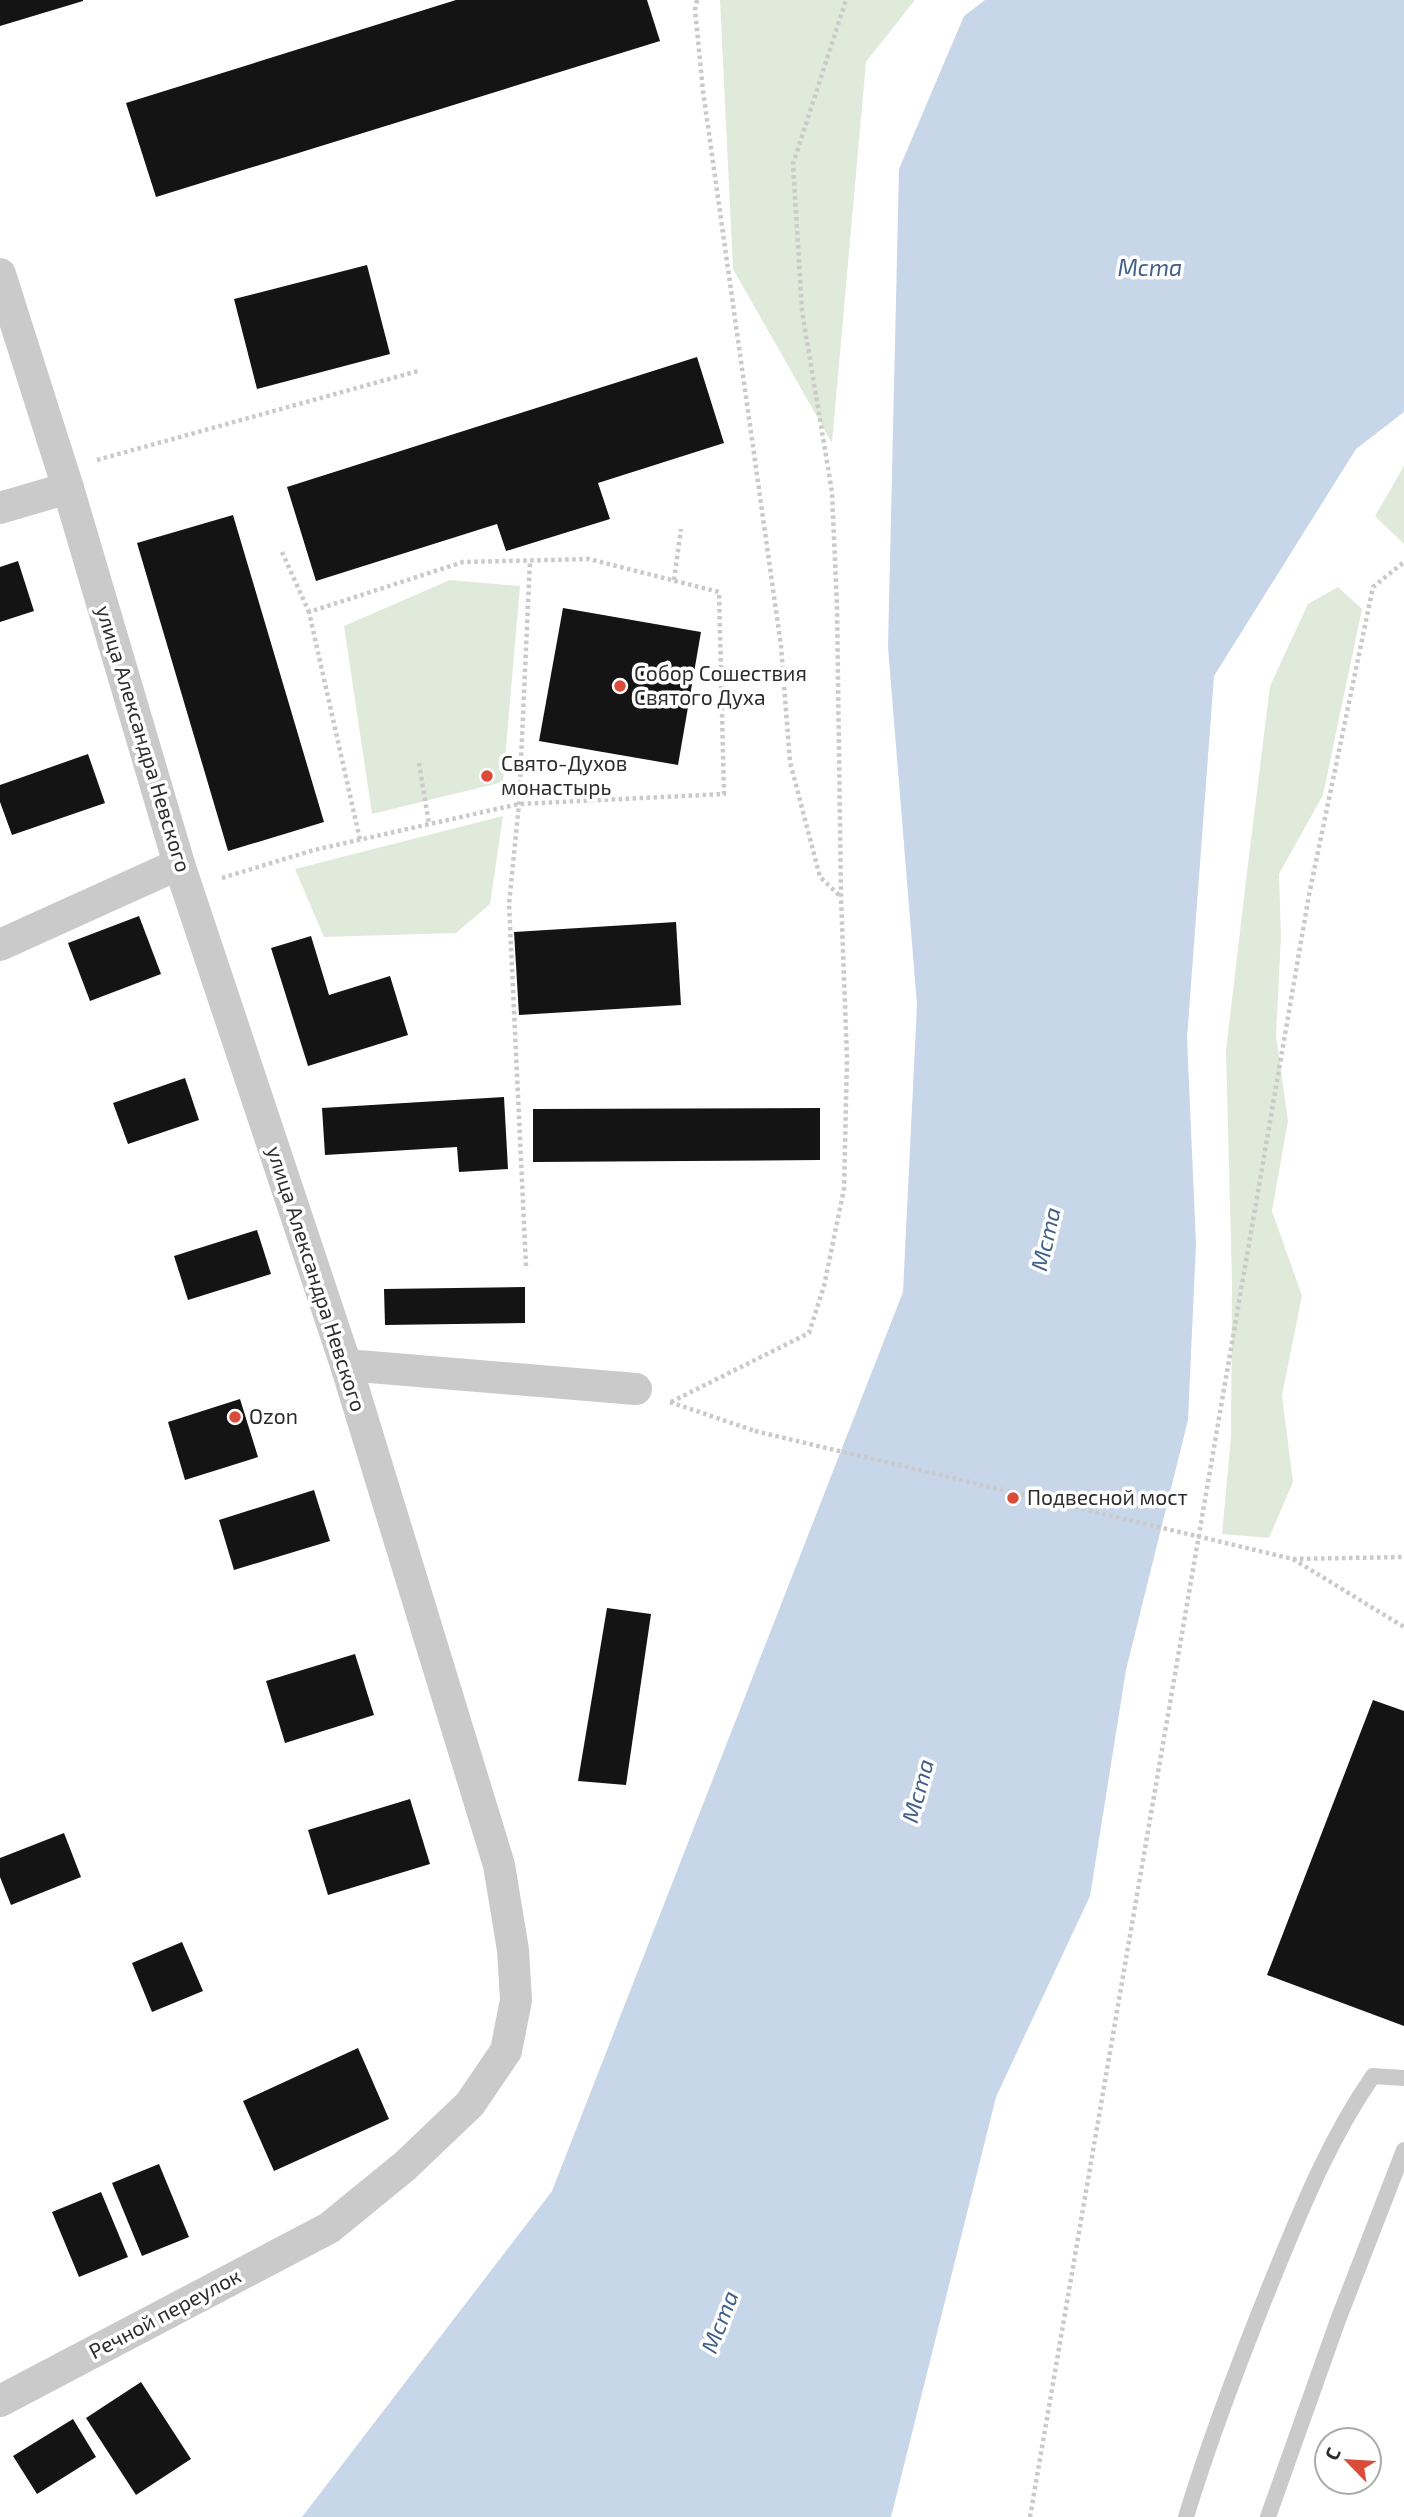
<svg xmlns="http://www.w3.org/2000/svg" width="1404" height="2517" viewBox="0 0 1404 2517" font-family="'Exo 2',sans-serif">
  <rect width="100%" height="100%" fill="#fff"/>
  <g fill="#e0eadb">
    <path d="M720,0h195l-49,62 -34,381 -99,-174z"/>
    <path d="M1404,466v78l-29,-28z"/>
    <path d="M450,580l70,6 -17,196 -131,32 -28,-188z"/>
    <path d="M1338,587l24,22 -39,186 -44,79 2,62 -5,99 12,86 -16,90 30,85 -20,99 11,87 -24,56 -47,-4 9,-98 1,-154 -6,-232 21,-178 23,-186 38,-82z"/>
    <path d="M503,816l-13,88 -34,29 -132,4 -29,-68z"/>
  </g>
  <path fill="#c8d6e9" d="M985,0h419v412l-48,37 -142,227 -27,362 9,206 -8,176 -62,250 -36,226 -94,201 -105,420h-589l250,-326 351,-899 14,-287 -29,-358 11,-478 65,-153z"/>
  <g fill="#141414">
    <path d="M0,0h83v1l-83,25z"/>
    <path d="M456,0h191l13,41 -504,156 -30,-94z"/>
    <path d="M367,265l23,89 -133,35 -23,-90z"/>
    <path d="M697,357l27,86 -126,40 12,36 -104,32 -9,-27 -181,57 -29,-94z"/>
    <path d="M233,515l91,307 -96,29 -91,-308z"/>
    <path d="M18,561l16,50 -34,11v-55z"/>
    <path d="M563,608l138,24 -23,133 -139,-24z"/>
    <path d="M88,754l17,49 -93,32 -12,-33v-17z"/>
    <path d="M139,916l22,58 -71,27 -22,-58z"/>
    <path d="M676,922l5,83 -162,10 -5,-83z"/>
    <path d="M311,936l18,59 61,-19 18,59 -100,31 -37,-118z"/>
    <path d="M185,1078l14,42 -71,24 -15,-41z"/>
    <path d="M504,1097l4,72 -49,3 -2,-25 -132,8 -3,-47z"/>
    <path d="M820,1108v52l-287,2v-53z"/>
    <path d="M257,1230l14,44 -83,26 -14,-44z"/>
    <path d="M525,1287v36l-140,2 -1,-36z"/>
    <path d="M240,1399l18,58 -73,23 -17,-58z"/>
    <path d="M314,1490l16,51 -96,29 -15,-50z"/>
    <path d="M607,1608l44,6 -25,171 -48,-4z"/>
    <path d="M355,1654l19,61 -89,28 -19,-62z"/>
    <path d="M1373,1700l31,11v315l-137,-51z"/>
    <path d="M410,1799l20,65 -102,31 -20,-65z"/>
    <path d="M64,1833l17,44 -70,28 -11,-28v-19z"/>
    <path d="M182,1942l21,49 -51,21 -20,-49z"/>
    <path d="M358,2048l31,71 -115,52 -31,-70z"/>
    <path d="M159,2164l30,73 -47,19 -30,-73z"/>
    <path d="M101,2192l27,65 -49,20 -27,-65z"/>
    <path d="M141,2382l50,77 -55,36 -50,-77z"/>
    <path d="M73,2419l23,38 -59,37 -24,-38z"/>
  </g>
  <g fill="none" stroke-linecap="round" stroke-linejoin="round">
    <g stroke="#cacaca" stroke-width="4.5" stroke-dasharray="3.5 3.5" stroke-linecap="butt">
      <path d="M697,0l-2,10 8,81 78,555 9,116 30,115 21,20"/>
      <path d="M97,460l321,-89"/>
      <path d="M282,552l27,60"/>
      <path d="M674,580l7,-51"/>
      <path d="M419,763l10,61"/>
      <path d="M222,878l92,-28 205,-46 205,-10 -5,-202 -130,-33 -126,3 -154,50 51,228"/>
      <path d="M526,1266l-17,-362 10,-100 11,-244"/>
      <path d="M670,1402l85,29"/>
      <path d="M671,1402l138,-69 15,-47 20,-97 3,-131 -6,-161 -4,-291 -5,-114 -30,-181 -9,-147 53,-164"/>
      <path d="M1293,1559l111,68"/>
      <path d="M1293,1559l111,-2"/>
      <path d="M1030,2517l279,-1622 64,-308 31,-25"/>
    </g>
    <g stroke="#cacaca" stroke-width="16">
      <path d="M1186,2517c26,-85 58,-168 92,-251 27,-66 54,-131 95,-190l31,2"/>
      <path d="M1268,2517l70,-197 66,-170"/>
    </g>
    <g stroke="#cacaca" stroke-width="32">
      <path d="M0,274l68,214 111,376 167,501 153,500 14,85 3,50 -10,51 -36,53 -65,62 -76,62 -329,173"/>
      <path d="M0,508l68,-20"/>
      <path d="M0,945l179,-81"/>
      <path d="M346,1365l290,24"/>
    </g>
    <path stroke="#cacaca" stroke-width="4.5" stroke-dasharray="3.5 3.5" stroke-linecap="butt" d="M755,1431l538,128"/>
  </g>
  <g fill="#da4b39" stroke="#fff" stroke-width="2.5">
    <circle cx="620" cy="686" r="7"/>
    <circle cx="487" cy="776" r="7"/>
    <circle cx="235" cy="1417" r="7"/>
    <circle cx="1013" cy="1498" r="7"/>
  </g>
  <g text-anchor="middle" stroke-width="7" stroke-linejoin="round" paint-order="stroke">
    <g font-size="21" fill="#2d2d2d" stroke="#fff" text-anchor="start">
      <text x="634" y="681">Собор Сошествия<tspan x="634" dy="24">Святого Духа</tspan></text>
      <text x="501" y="771">Свято-Духов<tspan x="501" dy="24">монастырь</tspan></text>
      <text x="249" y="1424">Ozon</text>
      <text x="1027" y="1505">Подвесной мост</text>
    </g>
    <g font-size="21" fill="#2d2d2d" stroke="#fff">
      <text transform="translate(143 739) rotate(73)" y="7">улица Александра Невского</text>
      <text transform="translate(316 1279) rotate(72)" y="7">улица Александра Невского</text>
      <text transform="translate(165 2314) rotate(-28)" y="7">Речной переулок</text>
    </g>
    <g font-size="23" font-style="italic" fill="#406089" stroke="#fff">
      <text x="1150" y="276">Мста</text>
      <text transform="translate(1046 1239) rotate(-77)" y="8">Мста</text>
      <text transform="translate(918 1791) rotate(-75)" y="8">Мста</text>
      <text transform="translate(720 2322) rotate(-69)" y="8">Мста</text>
    </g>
  </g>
  <g transform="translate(1348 2461) rotate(295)"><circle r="33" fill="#ffffff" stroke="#ababab" stroke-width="2"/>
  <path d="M0-5L12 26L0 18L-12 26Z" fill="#da4b39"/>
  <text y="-10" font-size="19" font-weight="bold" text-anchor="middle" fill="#2d2d2d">С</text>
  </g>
</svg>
